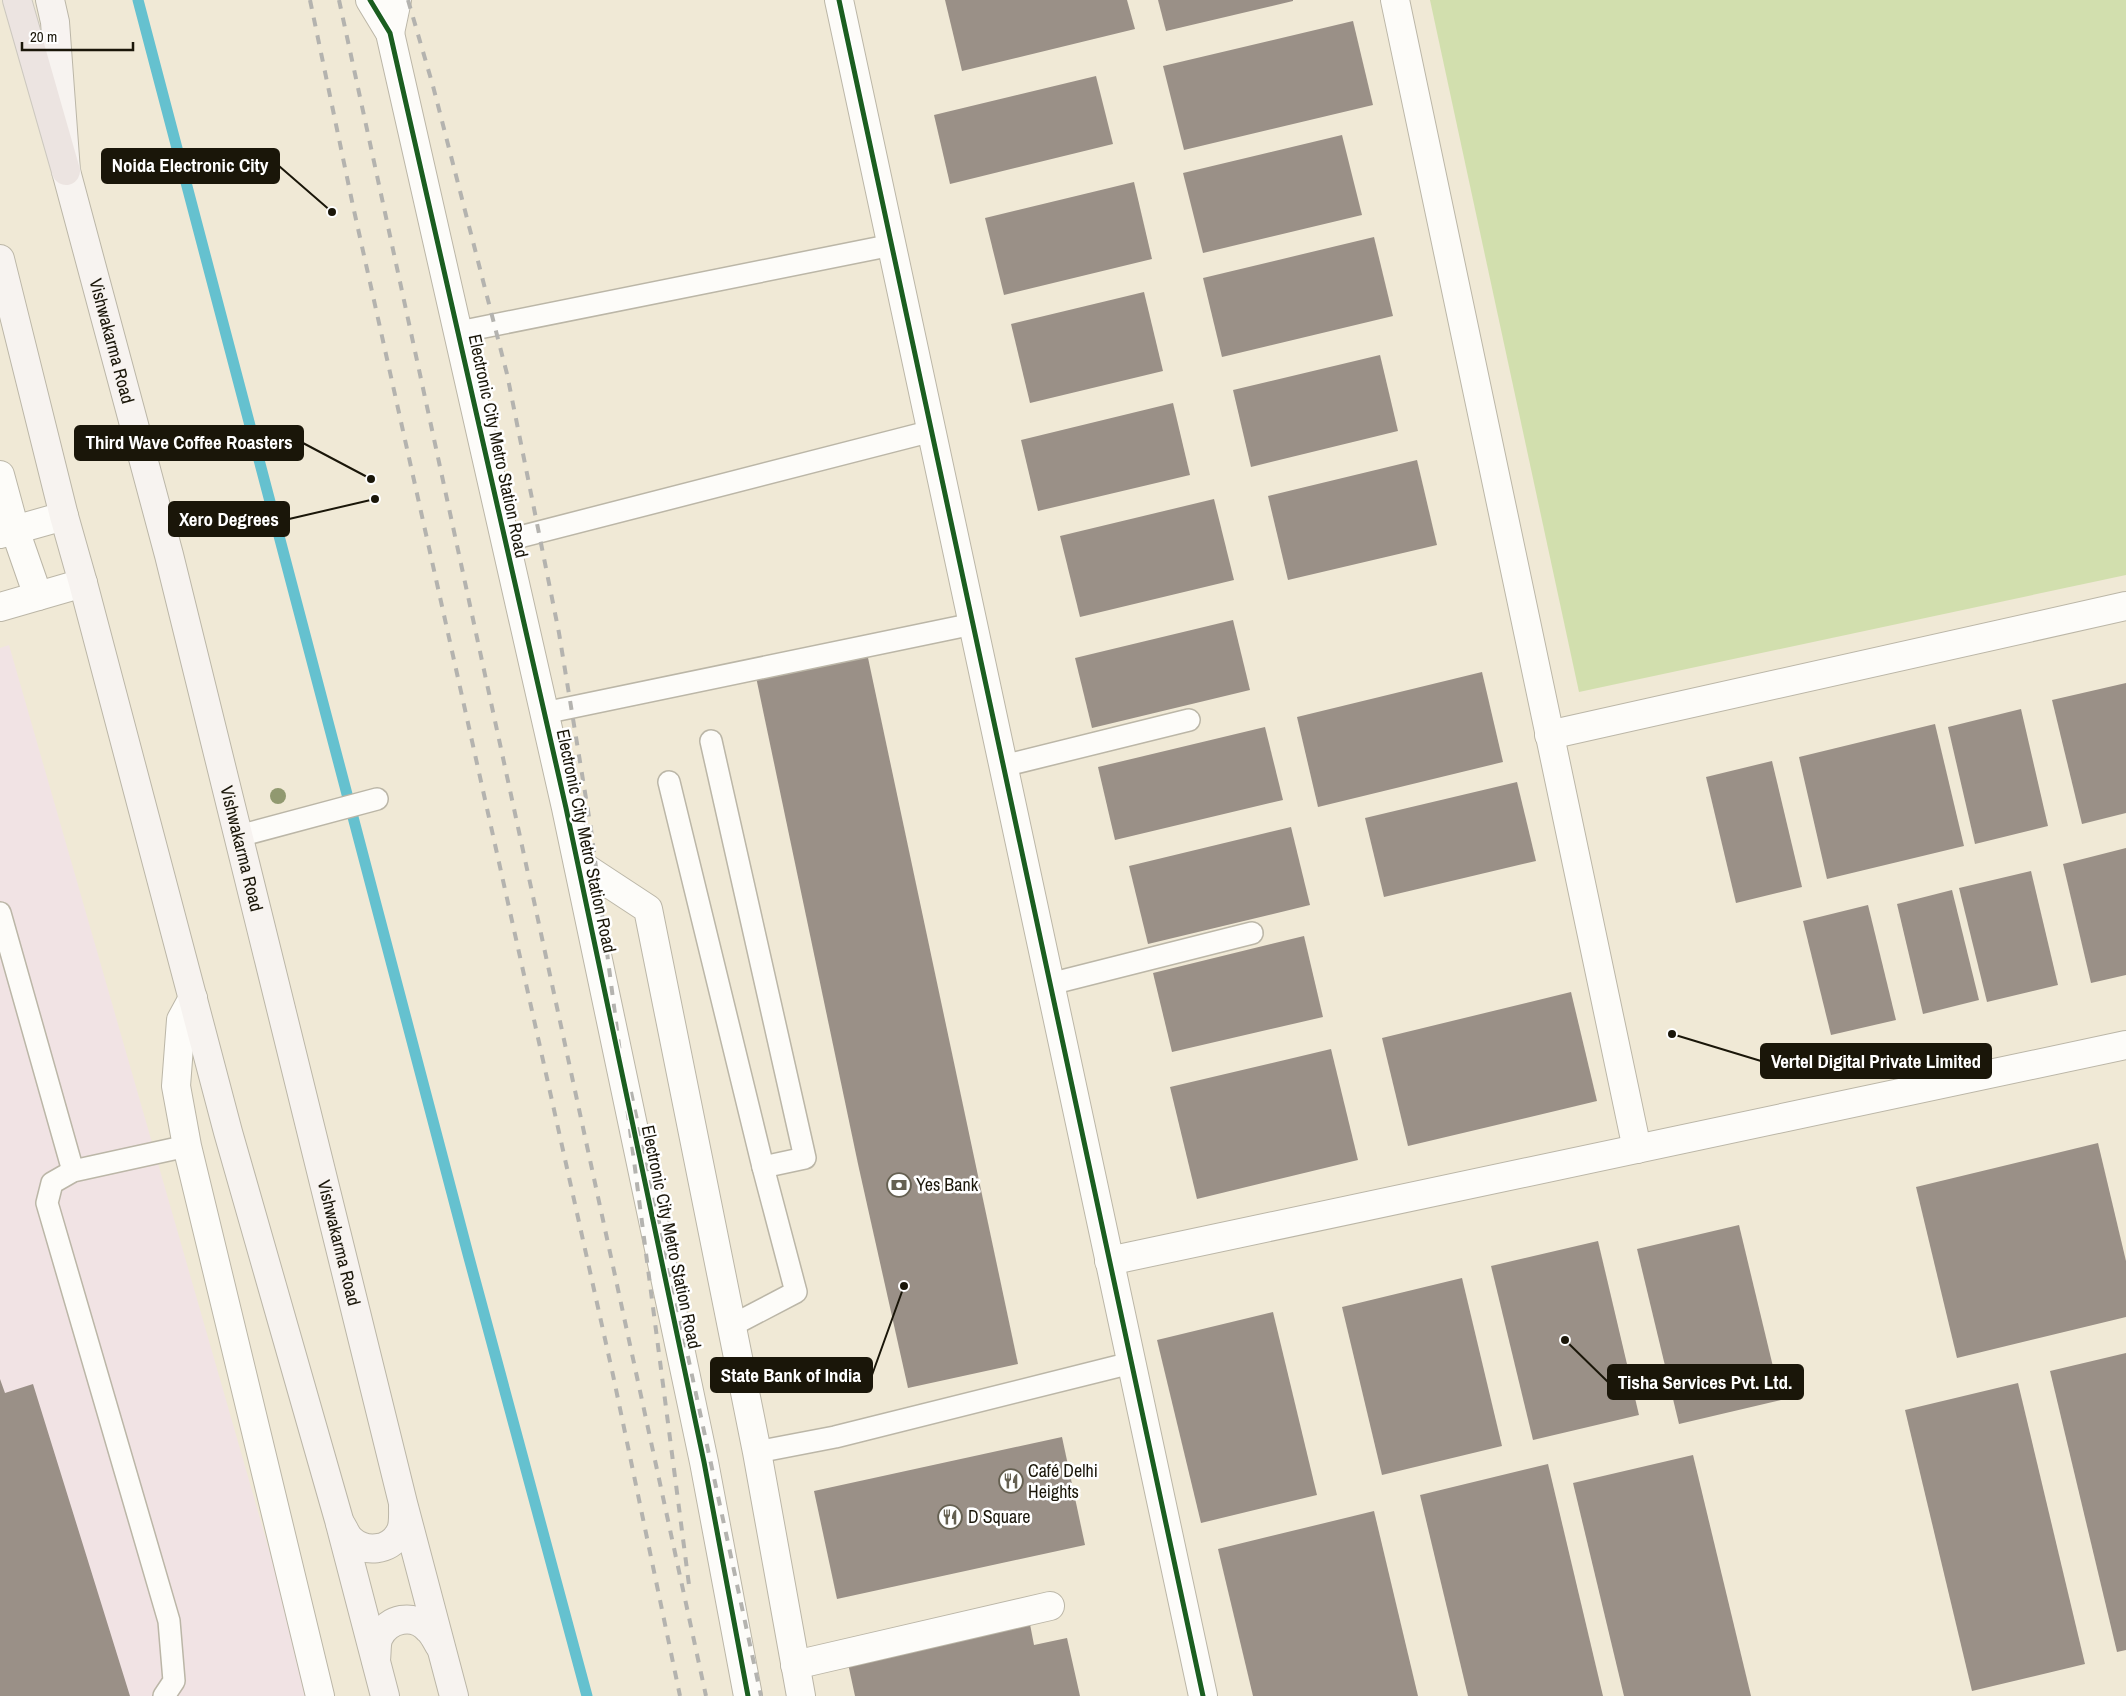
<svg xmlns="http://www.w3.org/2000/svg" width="2126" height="1696" viewBox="0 0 2126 1696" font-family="'Archivo Narrow',sans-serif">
  <rect width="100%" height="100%" fill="#f0e9d6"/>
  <path fill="#f1e3e4" d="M9,645l302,1051h-311v-1048z"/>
  <path fill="#d2dfae" d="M1430,0h696v575l-547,117z"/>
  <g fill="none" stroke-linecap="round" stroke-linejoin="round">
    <path stroke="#65c1cf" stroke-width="11" d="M138,0l330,1254 119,442"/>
  </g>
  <g fill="#9a9087">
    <path d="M945,0h182l8,29 -173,42z"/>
    <path d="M1158,0h135v1l-127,30z"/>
    <path d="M1353,21l20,84 -189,45 -21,-84z"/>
    <path d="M1096,76l17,68 -163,40 -16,-69z"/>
    <path d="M1342,135l20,80 -159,38 -20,-80z"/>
    <path d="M1134,182l18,77 -148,36 -19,-77z"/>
    <path d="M1374,237l19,79 -171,41 -19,-79z"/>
    <path d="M1144,292l19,79 -133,32 -19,-79z"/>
    <path d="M1380,355l18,76 -147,36 -18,-77z"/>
    <path d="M1173,403l17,72 -152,36 -17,-71z"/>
    <path d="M1417,460l20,85 -149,35 -20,-84z"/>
    <path d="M1214,499l20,81 -154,37 -20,-81z"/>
    <path d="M1233,620l17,70 -158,38 -17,-70z"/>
    <path d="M867,653l151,711 -110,24 -50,-224 -102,-487z"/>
    <path d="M1482,672l21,90 -185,45 -21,-90z"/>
    <path d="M2126,683v130l-44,11 -30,-124z"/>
    <path d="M2021,709l27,117 -73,18 -27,-117z"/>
    <path d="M1935,724l29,122 -137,33 -28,-122z"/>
    <path d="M1265,727l18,73 -168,40 -17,-73z"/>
    <path d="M1772,761l30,126 -66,16 -30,-126z"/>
    <path d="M1517,782l19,79 -152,36 -19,-79z"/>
    <path d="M1291,827l19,78 -162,39 -19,-78z"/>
    <path d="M2126,848v127l-35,8 -28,-119z"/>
    <path d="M2031,871l27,114 -71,17 -28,-114z"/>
    <path d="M1952,890l27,110 -56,14 -26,-110z"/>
    <path d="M1868,905l28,115 -65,15 -28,-114z"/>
    <path d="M1304,936l19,81 -151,35 -19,-79z"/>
    <path d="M1571,992l26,109 -189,45 -26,-108z"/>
    <path d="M1331,1049l27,111 -161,39 -27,-112z"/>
    <path d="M2098,1143l28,118v56l-169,41 -41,-171z"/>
    <path d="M1739,1225l42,175 -102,24 -42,-175z"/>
    <path d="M1598,1241l41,174 -106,25 -42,-174z"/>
    <path d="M1462,1278l40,168 -120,29 -40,-168z"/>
    <path d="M1273,1312l44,183 -116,28 -44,-183z"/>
    <path d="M2126,1353v297l-9,2 -67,-281z"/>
    <path d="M0,1379l5,14 28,-9 97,312h-130z"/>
    <path d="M2018,1383l67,281 -113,27 -67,-281z"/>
    <path d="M1062,1437l23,108 -248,54 -23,-108z"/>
    <path d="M1693,1455l58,241h-127l-51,-213z"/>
    <path d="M1548,1464l55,232h-135l-48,-201z"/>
    <path d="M1374,1511l44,185h-165l-35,-147z"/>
    <path d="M1029,1619l5,26 33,-7 13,58h-225l-8,-37z"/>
  </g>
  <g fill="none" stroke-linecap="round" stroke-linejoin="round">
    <g stroke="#bbb6a7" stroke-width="24">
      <g id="service">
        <path d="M459,332l433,-87"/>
        <path d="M504,541l428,-110"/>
        <path d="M544,713l429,-89"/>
        <path d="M711,741l94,417 -42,9"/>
        <path d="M1003,766l186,-46"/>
        <path d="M669,782l94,385 33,125 -65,34"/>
        <path d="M239,836l138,-37"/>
        <path d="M0,913l73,258"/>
        <path d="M1050,984l202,-51"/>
        <path d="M757,1452l78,-15 296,-74"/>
        <path d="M164,1696l10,-15 -5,-60 -122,-418 5,-20 21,-12 114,-25"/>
      </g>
    </g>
    <g stroke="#bbb6a7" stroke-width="30">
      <g id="minor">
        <path d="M370,0l20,33 176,775 138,654 44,234"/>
        <path d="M839,0l364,1696"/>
        <path d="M1395,0l242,1149"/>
        <path d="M390,33l7,-33"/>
        <path d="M0,475l15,55 23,66"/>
        <path d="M1549,735l577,-129"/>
        <path d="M578,863l70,46 109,543 44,244"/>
        <path d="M1109,1261l1017,-216"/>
        <path d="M795,1665l255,-59"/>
      </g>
    </g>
    <g stroke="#bbb6a7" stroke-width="30">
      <g id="tertiary">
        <path d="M0,534l64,-18"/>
        <path d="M0,607l83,-24"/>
        <path d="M193,998l-12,22 -5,66 11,60 133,550"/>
      </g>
    </g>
    <g stroke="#bbb6a7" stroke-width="30">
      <g id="secondary">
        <path id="s1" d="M50,0l5,22 11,149 103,384 234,948 51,193"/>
        <path d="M0,259l64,257 19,67 145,549 111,388 46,176"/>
        <path d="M340,1523c4,5 6,13 11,17 14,13 38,11 48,-6 5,-7 4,-19 4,-27"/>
        <path d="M376,1660c1,-7 0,-17 3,-23 9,-19 35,-24 49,-8 5,4 8,11 11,16"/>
      </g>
    </g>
    <g stroke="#ccc8bf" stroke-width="30">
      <path id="trunk" d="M17,0l49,171"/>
    </g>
    <use href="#service" stroke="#fdfcf9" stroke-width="21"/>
    <use href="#minor" stroke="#fdfcf9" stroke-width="28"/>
    <use href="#tertiary" stroke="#fdfcf9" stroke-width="28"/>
    <use href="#secondary" stroke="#f7f3f0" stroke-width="28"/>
    <use href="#trunk" stroke="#ece4e1" stroke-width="28"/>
    <g stroke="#b4b3af" stroke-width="4" stroke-dasharray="9 9" stroke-linecap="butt">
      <path d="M310,0l43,206 260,1169 67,321"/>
      <path d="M339,0l367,1696"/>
      <path d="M408,0l25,86 74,288 52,259 32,196 98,756"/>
      <path d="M631,1092l130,604"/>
    </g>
    <g stroke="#fff" stroke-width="8">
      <g id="cycleway">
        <path d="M370,0l20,33 176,775 138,654 44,234"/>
        <path d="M839,0l364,1696"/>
      </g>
    </g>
    <use href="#cycleway" stroke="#1b5e20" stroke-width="5"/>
  </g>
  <circle fill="#919970" cx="278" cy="796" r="8"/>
  <defs>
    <g id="bank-ring" transform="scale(1.25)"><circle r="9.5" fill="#fff" stroke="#656051" stroke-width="1.5"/><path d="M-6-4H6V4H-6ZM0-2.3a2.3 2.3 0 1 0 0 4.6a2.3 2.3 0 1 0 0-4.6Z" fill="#656051"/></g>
    <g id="restaurant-ring" transform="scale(1.25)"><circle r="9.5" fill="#fff" stroke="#656051" stroke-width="1.5"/><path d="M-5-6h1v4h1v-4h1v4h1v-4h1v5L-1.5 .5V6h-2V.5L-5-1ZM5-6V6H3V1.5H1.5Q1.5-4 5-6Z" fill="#656051"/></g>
  </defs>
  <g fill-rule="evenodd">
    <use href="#bank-ring" x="899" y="1185"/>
    <use href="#restaurant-ring" x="1011" y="1481"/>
    <use href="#restaurant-ring" x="950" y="1517"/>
  </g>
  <g text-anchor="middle" stroke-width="5" stroke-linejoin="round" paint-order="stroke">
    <g font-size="18" fill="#1a1609" stroke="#fff">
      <text dy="6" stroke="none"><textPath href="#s1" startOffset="348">Vishwakarma Road</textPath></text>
      <text transform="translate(498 446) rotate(78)" y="6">Electronic City Metro Station Road</text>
      <text transform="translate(586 841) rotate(78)" y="6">Electronic City Metro Station Road</text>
      <text dy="6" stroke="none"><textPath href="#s1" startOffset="872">Vishwakarma Road</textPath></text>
      <text transform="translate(671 1237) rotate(78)" y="6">Electronic City Metro Station Road</text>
      <text dy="6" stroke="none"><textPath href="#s1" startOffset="1278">Vishwakarma Road</textPath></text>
    </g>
    <g font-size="18" fill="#1a1609" stroke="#fff" text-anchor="start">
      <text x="916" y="1191">Yes Bank</text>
      <text x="1028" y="1477">Café Delhi<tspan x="1028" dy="21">Heights</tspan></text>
      <text x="968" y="1523">D Square</text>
    </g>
  </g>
  <path fill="none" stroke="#1a1609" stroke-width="2" d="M332 212L279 166M371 479L303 443M375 499L289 519M1672 1034L1761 1061M904 1286L872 1375M1565 1340L1608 1382"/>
  <g fill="#1a1609" stroke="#fff" stroke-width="2">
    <circle cx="332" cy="212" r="5"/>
    <circle cx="371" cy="479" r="5"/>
    <circle cx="375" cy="499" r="5"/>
    <circle cx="1672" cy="1034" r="5"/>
    <circle cx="904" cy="1286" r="5"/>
    <circle cx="1565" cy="1340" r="5"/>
  </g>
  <g fill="#1a1609" stroke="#1a1609" stroke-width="2">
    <rect x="102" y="149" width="177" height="34" rx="5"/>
    <rect x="75" y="426" width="228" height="34" rx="5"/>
    <rect x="169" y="502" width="120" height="34" rx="5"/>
    <rect x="1761" y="1044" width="230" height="34" rx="5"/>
    <rect x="711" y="1358" width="161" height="34" rx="5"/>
    <rect x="1608" y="1365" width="195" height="34" rx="5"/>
  </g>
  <g font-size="19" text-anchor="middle" font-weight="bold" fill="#fff">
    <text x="190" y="172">Noida Electronic City</text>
    <text x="189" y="449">Third Wave Coffee Roasters</text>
    <text x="229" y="526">Xero Degrees</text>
    <text x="1876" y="1068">Vertel Digital Private Limited</text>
    <text x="791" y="1382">State Bank of India</text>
    <text x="1705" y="1389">Tisha Services Pvt. Ltd.</text>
  </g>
  <path d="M22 42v8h111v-8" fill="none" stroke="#1a1609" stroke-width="2.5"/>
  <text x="30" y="42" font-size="15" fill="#1a1609" stroke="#ffffff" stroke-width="4" paint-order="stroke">20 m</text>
</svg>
